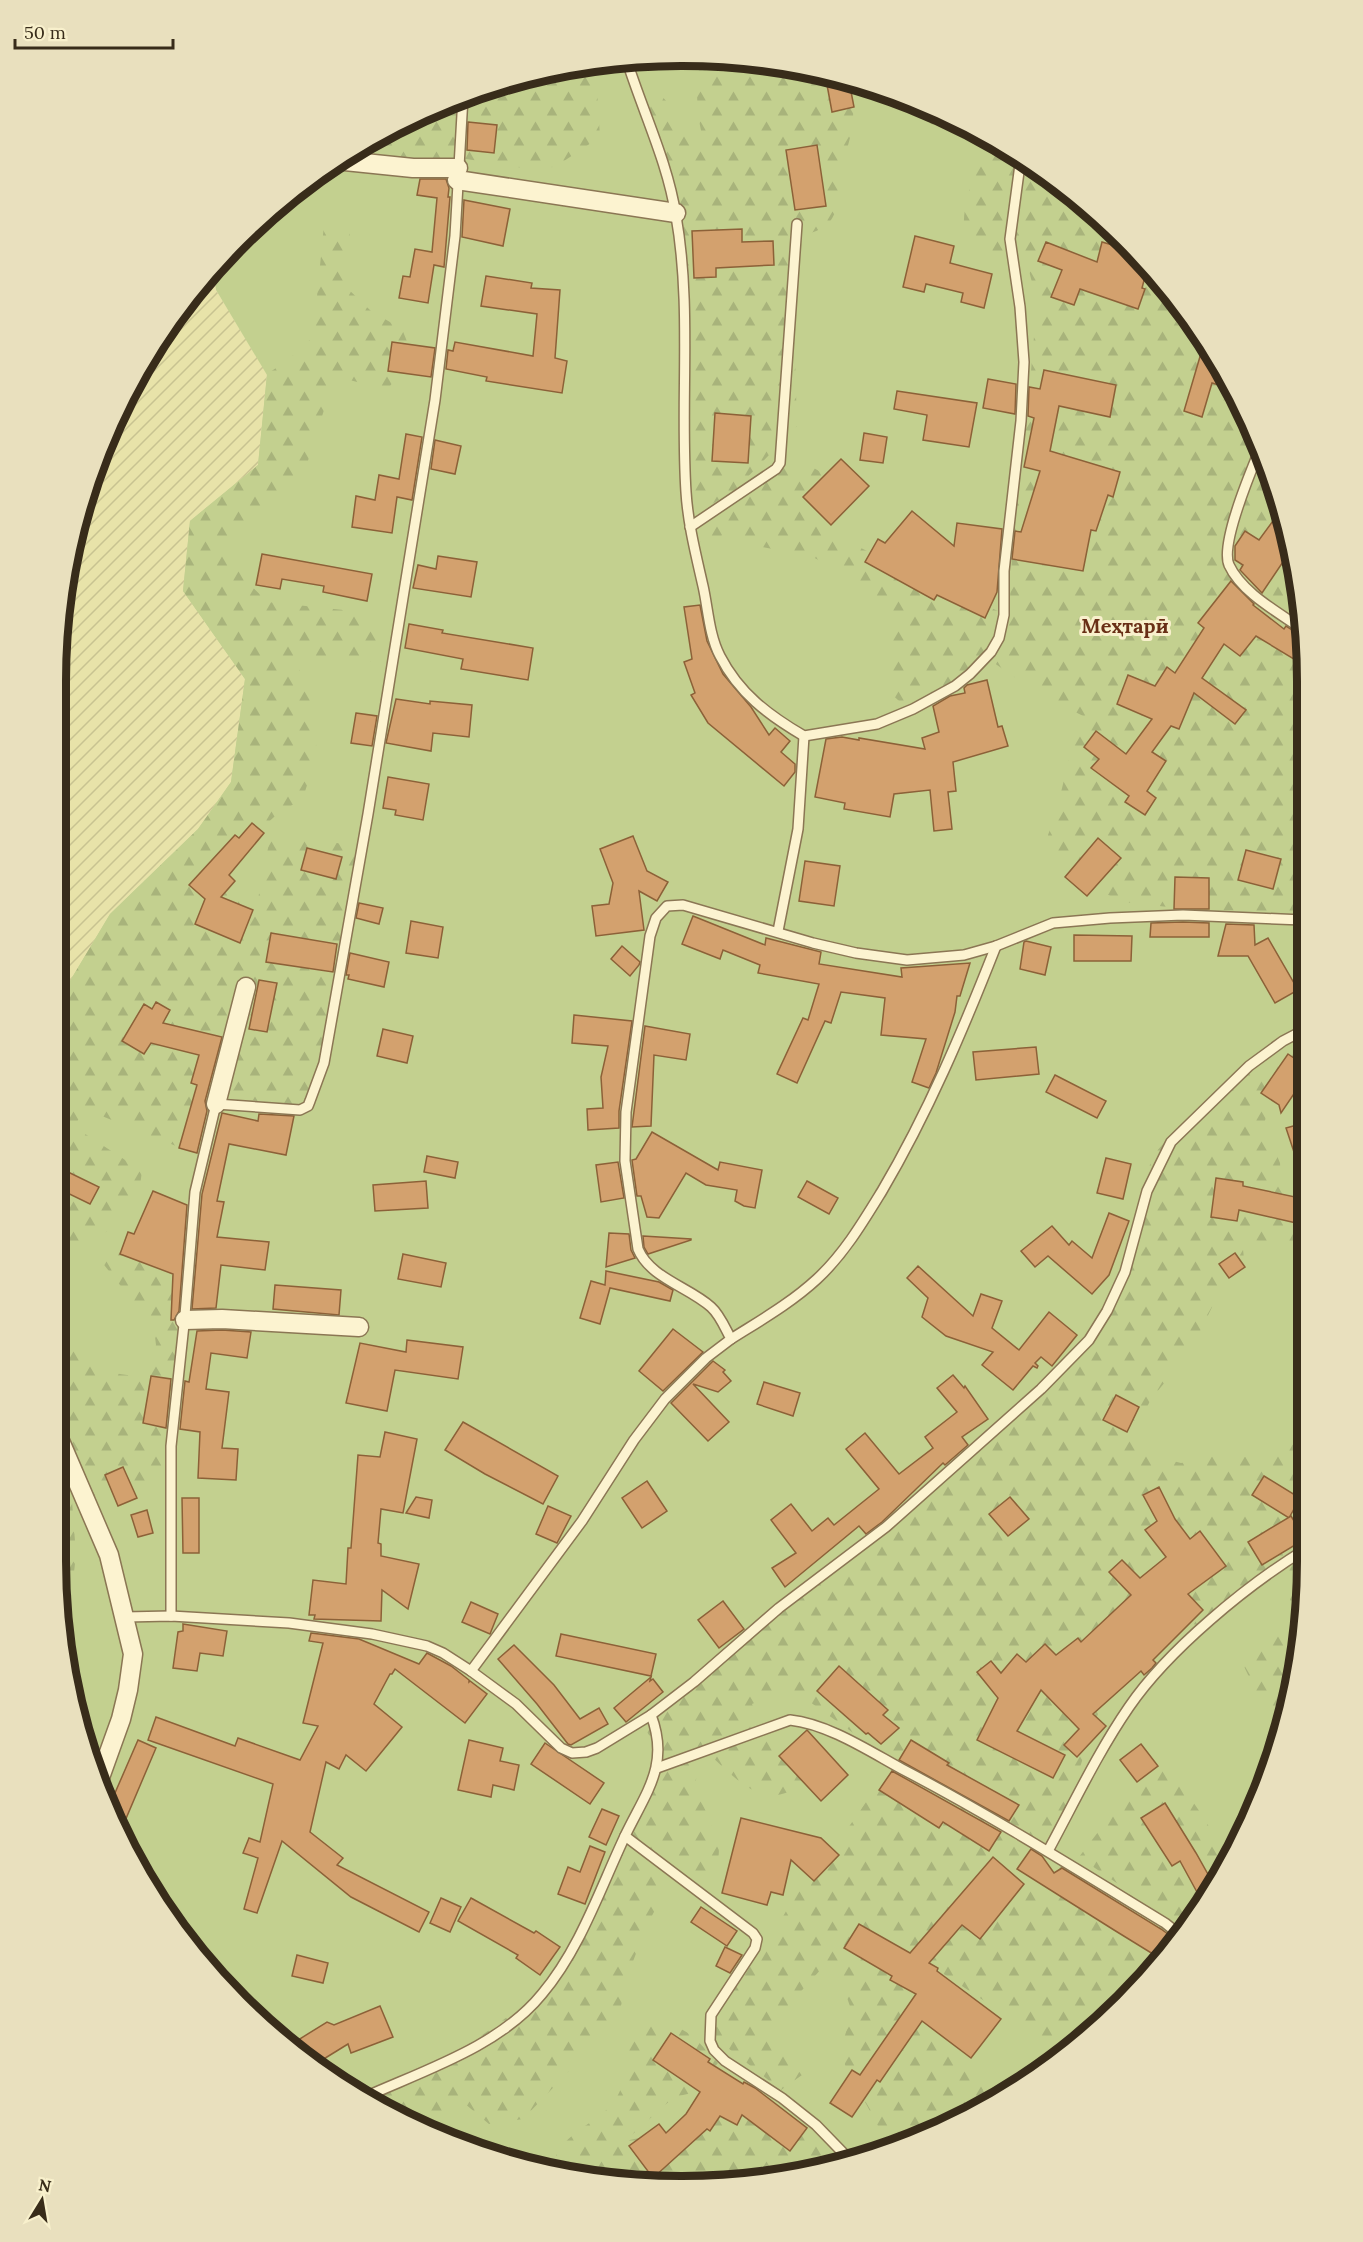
<svg xmlns="http://www.w3.org/2000/svg" width="1363" height="2242" viewBox="0 0 1363 2242" font-family="Lora,serif">
  <defs>
    <pattern id="farmland-furrows" width="10" height="10" patternUnits="userSpaceOnUse" patternTransform="scale(1.5)"><rect width="10" height="10" fill="#e8e3a9"/><path d="M-1 1l2-2M0 10L10 0M9 11l2-2" fill="none" stroke="#c8c391"/></pattern>
    <pattern id="forest-firs" width="22" height="20" patternUnits="userSpaceOnUse" patternTransform="scale(1.5)"><rect width="22" height="20" fill="#c3d08f"/><path d="M5 1l3.5 6h-7zM16 11l3.5 6h-7z" fill="#a8b37b"/></pattern>
  </defs>
  <rect width="100%" height="100%" fill="#f2e6bc"/>
  <path fill="url(#farmland-furrows)" d="M213,270l3,20 51,84 -9,91 -68,56 -7,70 62,88 -14,103 -33,47 -88,85 -52,87 -1,-361 32,-160 72,-147z"/>
  <path fill="#c3d08f" d="M682,56l122,12 117,35 109,58 94,78 99,129 51,113 28,119 4,1002 -32,160 -72,147 -78,94 -62,54 -103,65 -77,31 -118,28 -83,5 -82,-5 -118,-28 -148,-72 -94,-78 -54,-62 -65,-103 -31,-77 -28,-118 -3,-642 52,-87 88,-85 33,-47 14,-103 -62,-88 7,-70 68,-56 9,-90 -51,-85 -3,-20 26,-31 95,-78 108,-58 118,-36z"/>
  <g fill="url(#forest-firs)">
    <path d="M707,58l97,10 44,13c4,15 7,30 4,46 -1,10 -5,20 -7,31 -2,17 -4,48 -14,62 -20,28 -119,23 -151,19l-3,-46 -37,-90 19,-10 17,19 9,22 16,12 2,-5 -5,-26 -2,-40z"/>
    <path d="M591,64l6,27 3,46 -45,30 -32,1 -69,-11 -43,9 -52,-7 -6,-8 89,-48 118,-36z"/>
    <path d="M902,97l19,6 109,58 94,78 99,129 51,113 28,119v29l-42,-24 -15,21 57,24 1,264 -126,-6 -53,-6 -36,-16 -32,-21 -7,-11 -1,-19 8,-22 15,-62 18,-32 -53,-27 -49,-34 -32,27 -47,24 -20,-18 2,-59 8,-10 -17,-15 -25,-16 -30,-27 -15,-8 -49,-9 -38,-12 -24,7 -3,-19 83,-63 27,4 39,23 -14,30 5,19 62,31 108,48 3,-15 5,-108 16,-121 6,-69 -12,-47 -24,-2 -31,-8c-15,-23 2,-53 3,-78 1,-11 -1,-23 -2,-34l-40,-9 -20,-11z"/>
    <path d="M324,225l26,4 -4,58 25,24 31,18 6,15 -8,29 -13,17 -41,-11 -16,12 -24,76 -16,23 -34,19 -26,27 -1,21 17,24 22,21 113,12 -4,48 -84,-5 17,34 7,62 -14,45 -29,19 -54,50 35,47 15,-76 62,4 31,6 -39,223 -17,40 -85,-17 -23,31 -13,25 -99,-40 -14,16 69,45 -4,29 -29,30 -50,35 -1,-264 52,-87 88,-85 33,-47 14,-103 -62,-88 7,-70 68,-56 9,-91 21,-14 25,-23z"/>
    <path d="M780,252l12,3 5,171 -62,64 -39,24c-11,-86 -8,-173 -15,-259z"/>
    <path d="M1304,1025v43l-30,21 -10,35 16,39 1,17 7,29 17,4v45c-23,-13 -37,-19 -63,-17l3,26 -30,34 -25,51 -39,47 -18,36 4,17 44,11 34,-7 37,1 19,-3 34,-15 1,163 -27,137 -41,-85 57,-36 -15,-55 -75,62 -35,-2 -57,52 -20,52 -39,121 112,69 -87,-60 42,-55 41,-42c15,21 63,78 59,104 -3,20 -25,48 -38,63l2,3 -61,73 -57,50c-49,-27 -94,-61 -142,-91l31,85 23,25 6,25 -49,34 -22,9 -36,-14 -33,-61 -2,-23 9,-30 -7,-20 -22,-25 -38,42 -16,29 33,37 -21,15 -77,-61 68,-93 39,-69 30,-29 53,-76 -105,-75 -37,17 11,30 40,28v20c-36,32 -65,-1 -92,-26l-8,2c-3,7 -7,16 -7,23 2,22 28,58 22,77 -3,12 -13,22 -21,32l-24,-14 -27,51 -17,45 -10,42 -46,53 -50,52 -34,5 -25,-21 -44,20 -57,-27 21,-9 90,-46 65,-47 31,-46 31,-63 25,-38 24,-48 11,-46 -16,-24 115,-105 123,-92 211,-195 28,-58 17,-85 15,-40 53,-58 56,-48z"/>
    <path d="M131,1247l58,43 -17,173 -20,23 -59,16 -33,-75v-93c28,21 41,44 80,41l9,-9 7,-21 -2,-17 -53,-67z"/>
    <path d="M60,1478l12,23 4,54 -7,60 -7,34z"/>
    <path d="M647,2022l24,1 22,13 25,27 -26,30 -18,4 -49,44 61,-13 37,-35 64,33 48,20 13,15c-28,7 -57,17 -86,20 -63,8 -131,7 -193,-7l-13,-18c12,-27 46,-34 61,-59 18,-31 -6,-49 30,-75z"/>
  </g>
  <g fill="#d3a16e" stroke="#8c6138" stroke-width="1.5">
    <path d="M825,74l24,7 5,26 -22,5z"/>
    <path d="M468,122l29,3 -3,28 -27,-3z"/>
    <path d="M817,145l9,61 -31,4 -9,-60z"/>
    <path d="M420,179h26l3,9 -1,9h2l-6,70 -10,-2 -6,38 -29,-5 4,-22 7,1 5,-28 17,3 5,-54 -20,-3z"/>
    <path d="M464,200l46,9 -7,37 -41,-9z"/>
    <path d="M742,229v13l31,-1 1,24 -58,3v9l-22,1 -2,-47z"/>
    <path d="M915,236l39,10 -4,17 42,11 -8,34 -23,-6 2,-9 -37,-9 -2,8 -21,-5z"/>
    <path d="M1046,242l51,20 5,-20 31,9 14,18 -5,19 3,1 -7,20 -58,-20 -6,16 -23,-8 11,-27 -24,-9z"/>
    <path d="M486,276l46,7 -1,5 29,2 -5,68 12,3 -5,32 -76,-12 1,-4 -41,-8 2,-19 5,1 2,-9 78,14 4,-42 -56,-8z"/>
    <path d="M392,342l43,6 -4,29 -43,-6z"/>
    <path d="M1204,343l19,25 10,21 -21,-6 -10,34 -18,-6z"/>
    <path d="M1044,370l72,15 -6,32 -51,-11 -9,45 70,21 -7,25 -5,-2 -12,36 -5,-1 -8,41 -71,-12 3,-28 6,1 19,-61 -16,-4 10,-49 -6,-2 1,-29 11,2z"/>
    <path d="M988,379l28,5 -1,30 -32,-6z"/>
    <path d="M897,391l80,12 -8,44 -46,-7 4,-25 -33,-6z"/>
    <path d="M715,413l36,3 -3,47 -36,-2z"/>
    <path d="M864,433l23,4 -4,26 -23,-3z"/>
    <path d="M406,434l16,3 -10,63 -15,-3 -5,36 -40,-6 4,-31 19,4 4,-25 20,4z"/>
    <path d="M435,440l26,6 -6,28 -24,-5z"/>
    <path d="M841,459l28,27 -38,39 -28,-28z"/>
    <path d="M1281,510l10,40 -29,43 -22,-23 3,-5 -8,-5v-14l10,-15 14,9z"/>
    <path d="M912,511l42,35 3,-23 45,6 -5,63 -12,26 -48,-23 -3,5 -69,-38 13,-23 7,4z"/>
    <path d="M262,554l110,20 -5,27 -44,-9 1,-6 -42,-7 -2,10 -24,-4z"/>
    <path d="M438,556l39,6 -6,35 -58,-9 5,-23 18,4z"/>
    <path d="M1231,581l23,23 -1,1 31,24 2,-3 16,10v28l-46,-28 -16,20 -16,-12 -22,34 44,32 -11,14 -41,-31 -15,36 -8,-3 -19,26 14,9 -19,30 9,7 -11,17 -20,-13 4,-6 -38,-28 8,-9 -15,-12 12,-16 30,23 26,-35 -35,-15 11,-29 27,11 12,-19 8,6 29,-45 -6,-5z"/>
    <path d="M700,605l7,36 16,33 28,33 18,28 6,-7 15,13 -9,11 14,12v8l-11,14 -76,-63 -17,-28 4,-2 -11,-31 8,-3 -8,-52z"/>
    <path d="M409,624l34,6 -1,3 91,15 -5,32 -67,-11 2,-10 -58,-11z"/>
    <path d="M987,680l11,47 4,-1 6,20 -55,16 3,29 -8,1 4,37 -18,2 -4,-41 -36,4 -4,23 -46,-8 1,-6 -30,-6 11,-58 16,-2 17,3v-2l66,11 -3,-11 17,-6 -6,-26 17,-10 15,-3 -1,-5 3,-3z"/>
    <path d="M396,699l34,5v-3l42,4 -3,32 -36,-4 -2,18 -45,-8z"/>
    <path d="M356,713l21,3 -5,30 -21,-3z"/>
    <path d="M388,777l41,7 -6,36 -28,-5 1,-5 -13,-2z"/>
    <path d="M252,823l12,10 -35,42 6,6 -14,16 32,13 -13,33 -45,-19 10,-25 -16,-14 46,-50 4,3z"/>
    <path d="M633,836l14,35 21,11 -11,19 -18,-10 5,39 -48,6 -4,-30 17,-2 4,-21 -13,-34z"/>
    <path d="M1098,838l23,20 -34,38 -22,-19z"/>
    <path d="M307,848l35,9 -6,22 -35,-9z"/>
    <path d="M1246,850l35,9 -8,30 -35,-9z"/>
    <path d="M805,861l35,5 -6,40 -35,-5z"/>
    <path d="M1175,877l34,1v31h-35z"/>
    <path d="M359,903l24,5 -4,16 -23,-6z"/>
    <path d="M693,916l72,29 1,-7 55,14 -2,12 83,13 -1,-9 69,-5 -10,33h-3l-2,16 -19,61 -7,15 -17,-6 14,-43 -45,-4 4,-37 -44,-6 -10,31 -6,-2 -28,62 -20,-9 26,-56 5,2 11,-36 -61,-11 2,-8 -37,-15 -3,9 -38,-15z"/>
    <path d="M411,921l32,6 -5,31 -32,-5z"/>
    <path d="M1183,922l26,1v14h-59l1,-14z"/>
    <path d="M1226,924l28,1 1,20 13,-7 30,52 -23,13 -27,-47h-30z"/>
    <path d="M271,933l66,11 -4,28 -67,-10z"/>
    <path d="M1074,935l58,1 -1,25h-57z"/>
    <path d="M1026,941l25,6 -6,28 -25,-6 4,-27z"/>
    <path d="M622,946l18,16 -1,3 -9,11 -19,-17z"/>
    <path d="M350,953l39,9 -5,25 -36,-8 1,-4h-3z"/>
    <path d="M259,980l18,3 -10,49 -18,-3z"/>
    <path d="M156,1002l14,8 -7,13 59,14 -17,64 2,10 -10,42 -18,-5 18,-63 -6,-2 8,-28 -48,-12 -7,11 -22,-13 22,-37 8,5z"/>
    <path d="M574,1015l58,6 -13,90v17l-31,2 -1,-21 16,-1 -2,-31 7,-31 -36,-3z"/>
    <path d="M645,1026l45,8 -4,26 -32,-5 -3,71 -19,1z"/>
    <path d="M383,1029l30,7 -6,27 -30,-7z"/>
    <path d="M1036,1047l3,27 -63,6 -3,-28z"/>
    <path d="M1288,1054l16,11v14l-23,34 -2,-8 -18,-12z"/>
    <path d="M1055,1075l51,26 -9,17 -51,-26z"/>
    <path d="M222,1113l36,8 1,-7 35,2 -8,39 -57,-11 -12,57 7,1 -7,35 52,5 -4,28 -44,-5 -5,43 -24,1 10,-115z"/>
    <path d="M1304,1123v49l-3,1 -15,-45z"/>
    <path d="M652,1132l66,38 2,-8 42,8 -7,38 -11,-2 -9,-5 2,-11 -31,-5 -20,-12 -27,45 -12,-1 -6,-21h-4l-5,-36 4,-1z"/>
    <path d="M427,1156l31,6 -3,16 -31,-6z"/>
    <path d="M1106,1158l25,6 -8,35 -26,-6z"/>
    <path d="M618,1162l6,36 -23,4 -5,-37z"/>
    <path d="M68,1172l31,15 -9,17 -31,-15z"/>
    <path d="M1216,1178l27,4v4l62,13v26l-66,-15 -2,11 -26,-4z"/>
    <path d="M426,1181l2,27 -53,3 -2,-26z"/>
    <path d="M807,1181l31,17 -9,16 -31,-17z"/>
    <path d="M153,1191l34,14 -8,106 -5,9h-3l2,-46 -53,-20 8,-22 6,2z"/>
    <path d="M1109,1213l20,8 -20,54 -17,19 -44,-38 -13,11 -14,-16 31,-25 17,19 3,-4 20,17z"/>
    <path d="M609,1233l20,1 2,16 4,8 -29,9z"/>
    <path d="M643,1236l48,3v1l-43,14 -4,-7z"/>
    <path d="M1235,1253l10,14 -16,11 -10,-14z"/>
    <path d="M403,1254l43,9 -5,24 -43,-8z"/>
    <path d="M918,1266l55,50 8,-22 21,7 -10,27 27,22 30,-38 28,23 -25,31 -11,-9 -6,6 3,3 -1,2 -4,-2 -20,24 -31,-25 11,-13 -47,-16 -24,-19 6,-19 -21,-20z"/>
    <path d="M606,1271l53,11 14,8 -3,11 -60,-13 -10,36 -20,-6 11,-37 14,4z"/>
    <path d="M275,1285l66,5 -2,25 -66,-6z"/>
    <path d="M673,1329l30,23 -40,39 -24,-20z"/>
    <path d="M222,1330l29,2 -4,26 -36,-5 -5,36 23,3 -7,56 16,1 -2,31 -38,-2 2,-46 -20,-3 5,-48 4,1 8,-51z"/>
    <path d="M407,1340l56,7 -5,32 -63,-9 -8,41 -41,-8 14,-60 46,9z"/>
    <path d="M713,1361l12,9 -2,2 8,9 -13,11 -25,-8 36,38 -21,19 -37,-38z"/>
    <path d="M953,1375l11,13 1,-2 23,33 -26,18 6,8 -23,20 -2,-2 -61,59 -16,12 -7,-8 -74,61 -13,-19 24,-15 -25,-33 20,-16 21,27 16,-13 6,7 45,-36 -33,-40 19,-16 34,41 34,-26 -8,-11 32,-25 -20,-24z"/>
    <path d="M151,1376l20,3 -5,49 -23,-5z"/>
    <path d="M764,1382l36,11 -7,23 -36,-12z"/>
    <path d="M1116,1395l23,12 -12,25 -24,-12z"/>
    <path d="M463,1422l95,54 -15,28 -58,-30 -40,-24z"/>
    <path d="M385,1432l32,7 -14,74 -22,-4 -3,34 3,1v12l38,8 -11,45 -26,-19 -1,31 -67,-2 1,-4h-6l4,-35 33,4 2,-36h3l7,-93 22,2z"/>
    <path d="M123,1467l14,31 -19,8 -13,-31z"/>
    <path d="M1264,1476l36,22 -11,20 -37,-23z"/>
    <path d="M647,1481l20,30 -25,17 -20,-30z"/>
    <path d="M1159,1487l16,32 15,20 10,-8 26,35 -38,28 15,16 -50,50 3,3 -4,5 -8,7 -3,-4 -48,43 13,12 -29,31 -13,-12 15,-16 -38,-39 -24,41 48,24 -12,23 -76,-38 21,-42 -21,-26 14,-11 10,12 16,-19 9,8 19,-18 11,11 22,-17 3,4 50,-47 -22,-23 13,-12 18,18 26,-21 -21,-27 12,-9 -14,-26z"/>
    <path d="M416,1497l16,3 -3,18 -23,-5z"/>
    <path d="M1010,1497l19,22 -21,17 -19,-22z"/>
    <path d="M182,1498h17v55h-16z"/>
    <path d="M548,1506l23,10 -14,27 -21,-9z"/>
    <path d="M147,1510l6,23 -15,4 -7,-22z"/>
    <path d="M1291,1516l14,23 -43,26 -14,-23z"/>
    <path d="M723,1601l21,28 -25,19 -21,-28z"/>
    <path d="M471,1602l27,12 -8,20 -28,-12z"/>
    <path d="M183,1624l44,7 -4,25 -23,-3 -3,18 -24,-3 5,-36 5,-1z"/>
    <path d="M311,1633l48,6 60,25 8,-11 24,13 18,14v2l1,-1 17,13 -22,29 -70,-54 -3,5h-2l-16,30 28,23 -36,44 -20,-16 -7,14 -13,-7 -16,70 33,26 -6,7 92,47 -10,20 -68,-35 -69,-56 -25,72 -13,-4 14,-51 -15,-5 6,-15 11,4 13,-58 -125,-44 8,-23 79,29 3,-8 62,22 18,-34 -15,-3 20,-80 -14,-2z"/>
    <path d="M561,1634l95,20 -5,22 -95,-20z"/>
    <path d="M514,1645l40,40 26,34 19,-11 9,16 -37,21 -3,-1 -31,-40 -39,-45z"/>
    <path d="M839,1666l49,44 -5,5 16,13 -18,16 -13,-11 -2,1 -49,-43z"/>
    <path d="M651,1677l-1,4 3,-2 10,13 -37,30 -12,-14z"/>
    <path d="M807,1730l41,45 -27,26 -42,-45z"/>
    <path d="M138,1740l18,8 -37,87 -11,-26z"/>
    <path d="M469,1740l34,8 -3,13 19,4 -5,25 -21,-5 -2,12 -33,-7z"/>
    <path d="M911,1740l38,23 -2,2 72,40 -10,16 -110,-61z"/>
    <path d="M545,1743l59,40 -14,21 -59,-40z"/>
    <path d="M1141,1744l17,22 -21,16 -17,-22z"/>
    <path d="M892,1771l109,61 -12,19 -46,-29 -4,6 -60,-38z"/>
    <path d="M1165,1803l31,50 18,32 -10,20 -24,-44 -8,5 -31,-48z"/>
    <path d="M602,1809l17,7 -13,29 -17,-8z"/>
    <path d="M741,1818l80,20 18,17 -25,26 -23,-21 -8,35 -12,-3 -4,13 -45,-12z"/>
    <path d="M590,1846l15,6 -20,52 -27,-10 10,-27 12,5z"/>
    <path d="M1031,1849l11,7 12,17 8,-5 99,61 15,11 -15,19 -47,-29 -97,-61z"/>
    <path d="M993,1857l31,27 -44,55 -18,-14 -33,38 9,5 -1,3 64,48 -30,39 -49,-37 -42,61 -3,-2 -25,37 -22,-14 22,-33 8,5 56,-81 -26,-14 2,-4 -48,-28 15,-24 51,29z"/>
    <path d="M441,1898l20,9 -11,25 -20,-9z"/>
    <path d="M471,1898l63,35 2,-2 24,16 -20,28 -24,-17 2,-3 -60,-34z"/>
    <path d="M701,1907l36,24 -10,15 -36,-24z"/>
    <path d="M725,1947l17,8 -12,18 -14,-7z"/>
    <path d="M297,1955l31,8 -5,20 -31,-7z"/>
    <path d="M380,2006l13,31 -42,16 -3,-9 -34,21 -24,-20 37,-23 7,3z"/>
    <path d="M671,2033l39,26 -2,3 35,22 1,-2 11,6 52,40 -17,23 -48,-36 -5,10 -17,-9 -10,15 -3,-2 -54,49 -24,-32 30,-22 7,9 20,-19 14,-22 -47,-32z"/>
  </g>
  <g fill="none" stroke-linecap="round" stroke-linejoin="round">
    <g stroke="#8b7654" stroke-width="12">
      <g id="service">
        <path d="M627,61c16,51 41,102 49,155 16,91 4,184 10,276 2,32 10,63 17,94 5,22 6,49 17,70 19,37 48,59 84,80l73,-12 36,-15 42,-23 15,-12 21,-22 8,-14 5,-23v-44l17,-150 3,-59 -4,-55 -10,-68 11,-82"/>
        <path d="M1260,449c-9,22 -40,95 -31,116 13,28 49,47 73,64"/>
        <path d="M690,527l86,-58 4,-6 17,-239"/>
        <path d="M778,931l20,-102 6,-93"/>
        <path d="M731,1339c30,-19 60,-36 86,-60 27,-25 46,-57 65,-88 46,-78 81,-161 114,-245"/>
        <path d="M171,1616v-170l14,-131 10,-123 21,-88 84,6 8,-4 2,-5 14,-38 44,-249 67,-414 20,-164 8,-139"/>
        <path d="M125,1617l46,-1 118,7 83,11 55,12 16,7 28,18 111,-150 52,-81 31,-41 41,-41 25,-19c-6,-11 -11,-24 -20,-32 -22,-20 -61,-29 -73,-58l-13,-88 1,-49 24,-176 6,-18 11,-12 16,-1 130,38 43,10 51,7 57,-5 32,-9 57,-23 57,-5 73,-3 120,5"/>
        <path d="M471,1671l45,33 45,44 11,5 14,-1 11,-4 54,-33 43,-33 85,-74 107,-81 155,-138 48,-49 18,-29 18,-39 22,-81 24,-49 78,-76 34,-25 21,-11"/>
        <path d="M651,1715c19,50 -5,77 -26,121l128,97 4,6 -2,9 -44,67 -1,26 4,9 11,11 57,37 34,27 35,36"/>
        <path d="M657,1768l133,-48c38,4 79,31 112,49 90,47 176,101 263,154l15,12"/>
        <path d="M1048,1851c26,-48 50,-99 81,-144 39,-57 118,-122 177,-158"/>
        <path d="M365,2097c60,-27 135,-51 177,-103 38,-45 58,-105 83,-158"/>
      </g>
    </g>
    <g stroke="#8b7654" stroke-width="21">
      <g id="minor">
        <path d="M335,160l78,8h45"/>
        <path d="M457,180l219,33"/>
        <path d="M216,1104l30,-117"/>
        <path d="M185,1320l37,-1 137,8"/>
        <path d="M60,1441l49,114 24,99 -5,36 -7,29 -23,64"/>
      </g>
    </g>
    <use href="#service" stroke="#fcf3d0" stroke-width="9"/>
    <use href="#minor" stroke="#fcf3d0" stroke-width="18"/>
  </g>
  <g text-anchor="middle" stroke-width="6" stroke-linejoin="round" paint-order="stroke">
    <g font-size="20" font-weight="bold" fill="#692f16" stroke="#f8f0cc">
      <text x="1125" y="633">Меҳтарӣ</text>
    </g>
  </g>
  <path d="M0 0H1363V2242H0ZM681 66H682A615 615 0 0 1 1297 681V1561A615 615 0 0 1 682 2176H681A615 615 0 0 1 66 1561V681A615 615 0 0 1 681 66Z" fill="#e9e0be" fill-rule="evenodd"/>
  <path fill="none" stroke="#382c1a" stroke-width="8" d="M681 66H682A615 615 0 0 1 1297 681V1561A615 615 0 0 1 682 2176H681A615 615 0 0 1 66 1561V681A615 615 0 0 1 681 66Z"/>
  <g transform="translate(42 2200) rotate(11)" stroke="#f8f0cc" stroke-width="4.5" paint-order="stroke">
  <path d="M0-4.5L10 22L0 15L-10 22Z" fill="#382c1a"/>
  <text y="-9" font-size="16" font-weight="bold" text-anchor="middle" fill="#382c1a">N</text>
  </g>
  <path d="M15 39v9h158v-9" fill="none" stroke="#382c1a" stroke-width="3"/>
  <text x="24" y="39" font-size="18" fill="#382c1a" stroke="#f8f0cc" stroke-width="4.5" paint-order="stroke">50 m</text>
</svg>
